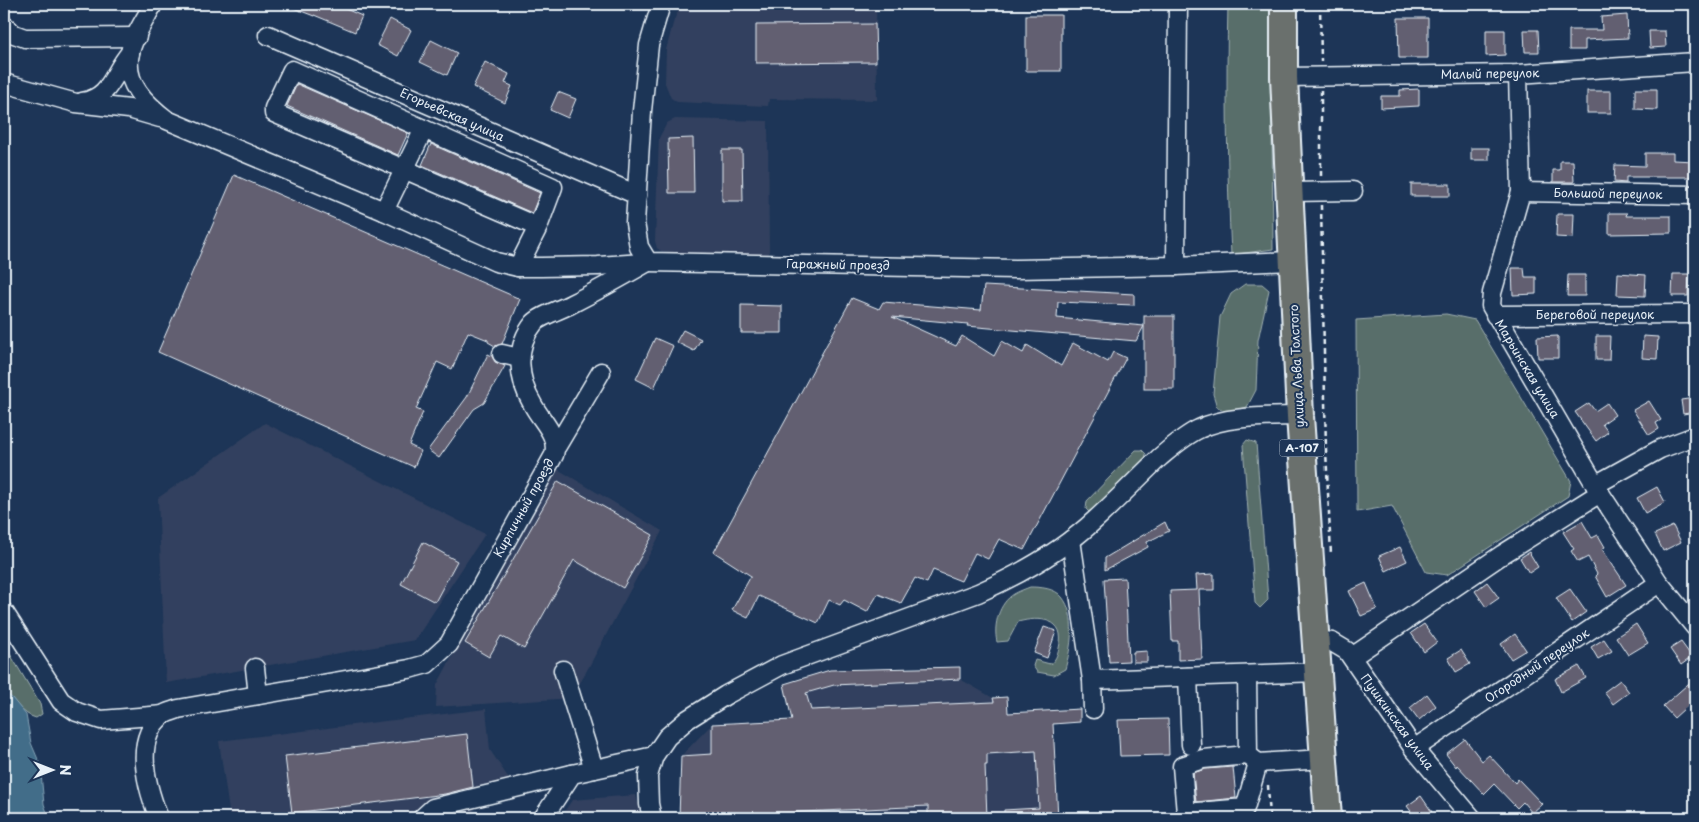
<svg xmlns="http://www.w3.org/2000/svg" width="1699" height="822" viewBox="0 0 1699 822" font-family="'Playpen Sans',sans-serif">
  <rect width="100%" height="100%" fill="#1d3557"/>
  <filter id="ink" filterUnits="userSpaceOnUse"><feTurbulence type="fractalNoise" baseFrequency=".02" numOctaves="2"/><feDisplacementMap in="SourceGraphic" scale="10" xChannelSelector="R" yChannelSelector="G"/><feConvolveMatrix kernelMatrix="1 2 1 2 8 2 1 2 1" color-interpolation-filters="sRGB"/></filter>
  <g filter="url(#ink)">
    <g fill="#32415f">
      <path d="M682,4h194l1,96 -108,-1 -1,7 -91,-4 -6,-4 -6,-15 1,-33 8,-30z"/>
      <path d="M675,119l93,2 1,134 -102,-3 -6,-1 -4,-3 -2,-7 4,-103 8,-15z"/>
      <path d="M265,423l220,111 -70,106 -249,43 -8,-185z"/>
      <path d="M554,467l108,64 -90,167 -136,9 1,-22z"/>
      <path d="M960,667v12l33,19 14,-1 1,16 45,-2v27l-16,29 3,51h-361l2,-62 31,-32 80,-4 -9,-36 47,-14z"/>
      <path d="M486,709l4,41 31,47 -44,7 -7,14h-240l-11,-77z"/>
      <path d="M636,795l6,23h-82l12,-18z"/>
    </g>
    <g fill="#586e6a" stroke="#a0b0b1">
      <path d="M1228,4h43l2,245 -42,6c-4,-84 -5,-167 -3,-251z"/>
      <path d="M1245,284h17l7,6 -11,50 -2,50 -9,17 -17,6 -13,-6 -4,-13 7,-77 11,-23z"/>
      <path d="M1446,314l29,6 96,161 -3,15 -121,79 -21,-3 -34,-66 -35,6 -1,-192z"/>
      <path d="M1247,440l9,3 12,157 -8,8 -5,-5 -12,-158z"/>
      <path d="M1136,450h6l4,4 -1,5 -48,53h-8l-3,-3 1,-8z"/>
      <path d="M1030,587c10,0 25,1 32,10 15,18 9,52 3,72l-11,6 -17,-3 -4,-6 2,-6 15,4c6,-4 7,-9 9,-16 8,-30 -20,-32 -41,-26l-10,19 -11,1c-4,-17 2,-39 17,-48 5,-3 11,-5 16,-7z"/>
      <path d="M4,644l36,60 2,10 -6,4c-15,-4 -20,-17 -32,-27z"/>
    </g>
    <path fill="#426d89" stroke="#84a2b5" d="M4,692l8,6 14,17 5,28 9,21 4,40 5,14h-37l-8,-5z"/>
    <g fill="#625e71" stroke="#e8f1f8">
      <path d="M283,4h51l28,12 -7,16 -41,-17v1z"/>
      <rect x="1026" y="15" width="35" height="56"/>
      <path d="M1627,15l1,23 -43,2v10h-16v-20h33l-1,-13z"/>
      <path d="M1398,18h30v40h-29z"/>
      <path d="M390,19l21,11 -13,26 -21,-11z"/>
      <path d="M875,24l1,38 -120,1v-38z"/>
      <path d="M1486,30h19v25l-19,1z"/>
      <path d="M1524,30h14l1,22h-14z"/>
      <path d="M1649,31h16l1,16 -16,1z"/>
      <path d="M431,40l26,13 -10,22 -27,-13z"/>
      <path d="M485,62l24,12 -4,9 7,3 -7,17 -32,-16z"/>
      <path d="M297,84l111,49 -10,22 -111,-49z"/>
      <path d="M1419,89v17l-38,2v-12h19v-6z"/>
      <path d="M1635,89h22v21l-22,-1z"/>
      <rect x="1587" y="91" width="24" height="22"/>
      <path d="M558,92l18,7 -8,19 -18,-8z"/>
      <path d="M693,138l1,55h-25l-1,-54z"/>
      <path d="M431,144l109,49 -8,20 -110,-48z"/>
      <rect x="1471" y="148" width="18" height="12"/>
      <path d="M722,150h20l1,51h-21z"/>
      <path d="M1645,153h28v7l22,1v16h-69v6l-12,-1 1,-17 30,1z"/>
      <path d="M1560,161h13l1,21h-21v-12h7z"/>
      <path d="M234,175l286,124 -18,45 -7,2 -7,-4v-2l-20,-8 -16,37 -15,-7 -21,47 7,3 -14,33 12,6 -7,16 -256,-115z"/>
      <rect x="1411" y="184" width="39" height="12"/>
      <path d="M1609,213h18l-1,3h45v17l-62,1z"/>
      <path d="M1557,214h17l-1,24 -17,-1z"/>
      <path d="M1512,268h12l1,9h11v17l-23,1z"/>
      <path d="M1618,273l28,2 -1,21 -28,-1z"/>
      <path d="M1673,274h16l-1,22h-16z"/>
      <path d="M1568,275h17v21h-18z"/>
      <path d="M984,286l150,8v11l-76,-3 -1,16 87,8 -8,15 -169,-15 1,-2 -76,-7 64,29 6,-10 32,20 8,-15 21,12 4,-8 34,21 12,-23 35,19 5,-10 13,6 -102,192 -25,-11 -11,20 -13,-6 -14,28 -28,-11 -6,13 -12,-5 -14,25 -23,-9 -11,18 -23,-12 -4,5 -11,-5 -11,23 -59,-27 -11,22 -16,-8 19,-34 -37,-24 138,-254 27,11 4,-7 98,8z"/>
      <path d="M741,305l41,1v27h-41z"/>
      <rect x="1144" y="316" width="30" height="73"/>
      <path d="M683,330l18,9 -7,12 -18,-9z"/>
      <path d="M1558,336v22h-20l-1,-21z"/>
      <path d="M1596,336h14l-1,24h-13z"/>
      <path d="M1643,336l15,1 -1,22 -15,-1z"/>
      <path d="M655,338l18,8 -19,42 -18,-9z"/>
      <path d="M488,354l4,2 3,6 10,4 -21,37 -10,6 -35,49 -11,-8 39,-53z"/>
      <path d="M1695,398v14l-12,2 -2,-14z"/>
      <path d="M1649,401l12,19 -5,3 3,6 -10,6 -16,-25z"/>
      <path d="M1589,403l6,8 12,-8 8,12 -13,9 6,8 -12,9 -21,-29z"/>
      <path d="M558,481l95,54 -30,53 -49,-28 -50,89 -23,-13 -12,21 -24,-14z"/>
      <path d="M1657,487l8,15 -20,11 -8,-15z"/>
      <path d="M1582,521l10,17 6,-3 7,12 -3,2 24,36 -19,12 -12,-21 2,-2 -9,-17 -10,5 -7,-11 3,-2 -11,-17z"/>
      <path d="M1165,522l4,9 -22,11 1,5 -43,23v-12z"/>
      <path d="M1673,526l8,16 -18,9 -8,-17z"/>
      <path d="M423,542l34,19 -22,41 -34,-18z"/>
      <path d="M1400,547l7,14 -21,10 -7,-15z"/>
      <path d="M1529,552l9,15 -9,6 -9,-15z"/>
      <path d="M1214,574v16h-15l3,69 -24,1v-19h-6l-2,-50 27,-1 -1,-15z"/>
      <path d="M1125,578l4,83 -20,1 -5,-83z"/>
      <path d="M1487,582l12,16 -13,9 -11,-16z"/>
      <path d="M1366,583l11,26 -16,7 -12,-25z"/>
      <path d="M1570,589l16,23 -14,10 -16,-24z"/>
      <path d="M1424,624l13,18 -13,10 -13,-19z"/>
      <path d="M1636,624l12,19 -20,12 -12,-18z"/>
      <path d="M1044,627l12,4 -9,27 -13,-5z"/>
      <path d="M1515,634l11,16 -15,9 -10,-15z"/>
      <path d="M1604,639l8,12 -14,8 -7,-12z"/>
      <path d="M1681,642l11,15 -11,8 -11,-16z"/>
      <path d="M1461,650l9,14 -14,8 -8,-14z"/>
      <path d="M1147,651v11h-14v-10z"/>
      <path d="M1579,666l7,12 -25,14 -6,-13z"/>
      <path d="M960,667v12l-126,6 -28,8 5,17 183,-8 -1,-4 14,-1 1,16 72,-4v13l-27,2 5,94h-54v-8l35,-2 -3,-57 -49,3v11h-2l2,53h-59v-12l-249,12 2,-62 31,-2v-30l80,-4 -8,-36 46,-14z"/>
      <path d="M1695,678v21l-21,19 -11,-12z"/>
      <path d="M1620,680l9,12 -16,12 -9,-12z"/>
      <path d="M1427,694l9,12 -17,14 -9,-12z"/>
      <path d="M1168,719l1,36 -49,1 -2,-36z"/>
      <path d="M467,734l6,53 -28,7 -153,19 -7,-57z"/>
      <path d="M1465,739l17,22 7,-6 26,28 3,-4 24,25 -10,9 -9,-11 -6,6 -23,-24 -10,10 -27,-29 -1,2 -10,-13z"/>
      <path d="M1233,767l3,31 -40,4 -3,-29 12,-4z"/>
      <path d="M1421,796l11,16 -9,6h-7l-9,-12z"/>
    </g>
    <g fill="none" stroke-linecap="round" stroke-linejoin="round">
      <g stroke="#e8f1f8" stroke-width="21">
        <g id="minor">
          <path d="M153,4c-7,15 -20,32 -23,49 -7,30 16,51 37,67l217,91 112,51 22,5h23l57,-1 45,-3"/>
          <path d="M661,4l-12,41 -7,66 -7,112 4,24 9,15 368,7 160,-3 116,-5"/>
          <path d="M4,25l10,9 11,4 112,-1"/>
          <path d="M268,35l369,160"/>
          <path d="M1518,74l3,118 -29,101 -1,13 109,187 59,90 36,44"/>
          <path d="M1284,77l234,-3 177,-12"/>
          <path d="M4,83l72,20 53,6 31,9"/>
          <path d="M82,102c29,-4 31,-30 48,-49"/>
          <path d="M1289,192l64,-1"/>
          <path d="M1521,192l174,3"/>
          <path d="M384,211l40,-82"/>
          <path d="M1176,266l2,-262"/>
          <path d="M518,267l20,-40 -264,-114v-5l18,-38 261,117 -15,40"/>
          <path d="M1495,315l200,-1"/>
          <path d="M502,354l17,4"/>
          <path d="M557,446l44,-74"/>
          <path d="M1595,485l65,-36 35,-13"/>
          <path d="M1071,540l21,140 1,29"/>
          <path d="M4,612l57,89 16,11 24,8 63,-5"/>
          <path d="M1315,640l17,2 15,9 67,98 58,69"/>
          <path d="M1352,657l151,-103 97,-61"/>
          <path d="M255,668l3,27"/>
          <path d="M563,670l31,99"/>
          <path d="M1247,675l1,80 10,8 66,-4"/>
          <path d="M1188,677l3,68"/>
          <path d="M1092,680l226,-8"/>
          <path d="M1414,749l245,-166"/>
          <path d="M1248,755l-45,4 -21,7 4,47 59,-5 13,-45"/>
          <path d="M159,818c-12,-30 -27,-79 4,-103 4,-3 11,-4 15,-6l231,-40 18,-5 22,-20 105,-189c5,-20 -12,-33 -21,-50 -15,-25 -19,-58 1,-82 6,-7 28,-14 37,-19 26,-13 51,-27 77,-42"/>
          <path d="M422,818l11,-10 139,-34"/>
          <path d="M543,818l29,-44 82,-18"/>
          <path d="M652,818l-3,-14 -1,-28 6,-20 13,-19 21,-18 38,-24 56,-30 196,-72c43,-19 84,-42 118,-74 22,-20 42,-41 63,-61 12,-10 25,-22 40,-29 28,-14 70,-12 101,-13"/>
        </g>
      </g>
      <g stroke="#e8f1f8" stroke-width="30">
        <path id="highway" d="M1284,4v73l16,339 28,402"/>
      </g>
      <g stroke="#e8f1f8" stroke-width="2.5" stroke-dasharray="5 4" stroke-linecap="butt">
        <path d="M1320,4l1,58"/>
        <path d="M1321,90v87"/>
        <path d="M1321,205l5,245 5,105"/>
        <path d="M1268,785l2,33"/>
      </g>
      <use href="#minor" stroke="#1d3557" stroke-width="18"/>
      <use href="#highway" stroke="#6b706d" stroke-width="26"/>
    </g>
  </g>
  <g text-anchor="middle" stroke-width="4" stroke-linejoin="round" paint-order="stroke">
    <rect fill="#1d3557" stroke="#abb9c8" stroke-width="1" x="1279.5" y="439.5" width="45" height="17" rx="4"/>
    <g font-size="11" font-weight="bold" fill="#e8f1f8">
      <text x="1302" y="452">А-107</text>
    </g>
    <g font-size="12" fill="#e8f1f8" stroke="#1d3557">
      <text transform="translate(1490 74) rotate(-1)" y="4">Малый переулок</text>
      <text transform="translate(452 115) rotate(24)" y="4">Егорьевская улица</text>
      <text transform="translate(1608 194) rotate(1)" y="4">Большой переулок</text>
      <text transform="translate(838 265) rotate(1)" y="4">Гаражный проезд</text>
      <text x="1595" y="319">Береговой переулок</text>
      <text transform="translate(1297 366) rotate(-93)" y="4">улица Льва Толстого</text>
      <text transform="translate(1527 369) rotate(59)" y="4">Марьинская улица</text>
      <text transform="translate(524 508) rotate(-61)" y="4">Кирпичный проезд</text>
      <text transform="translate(1537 666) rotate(-34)" y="4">Огородный переулок</text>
      <text transform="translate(1397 722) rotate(54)" y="4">Пушкинская улица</text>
    </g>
  </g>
  <rect width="1699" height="822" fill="none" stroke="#1d3557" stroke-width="20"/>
  <rect x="10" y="10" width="1679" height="802" fill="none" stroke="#e8f1f8" stroke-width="2" filter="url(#ink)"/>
  <g transform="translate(52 770) rotate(90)" stroke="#1d3557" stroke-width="4" paint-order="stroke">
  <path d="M0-4L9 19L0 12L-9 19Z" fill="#e8f1f8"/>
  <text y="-8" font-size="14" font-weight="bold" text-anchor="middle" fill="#e8f1f8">N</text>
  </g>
</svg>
